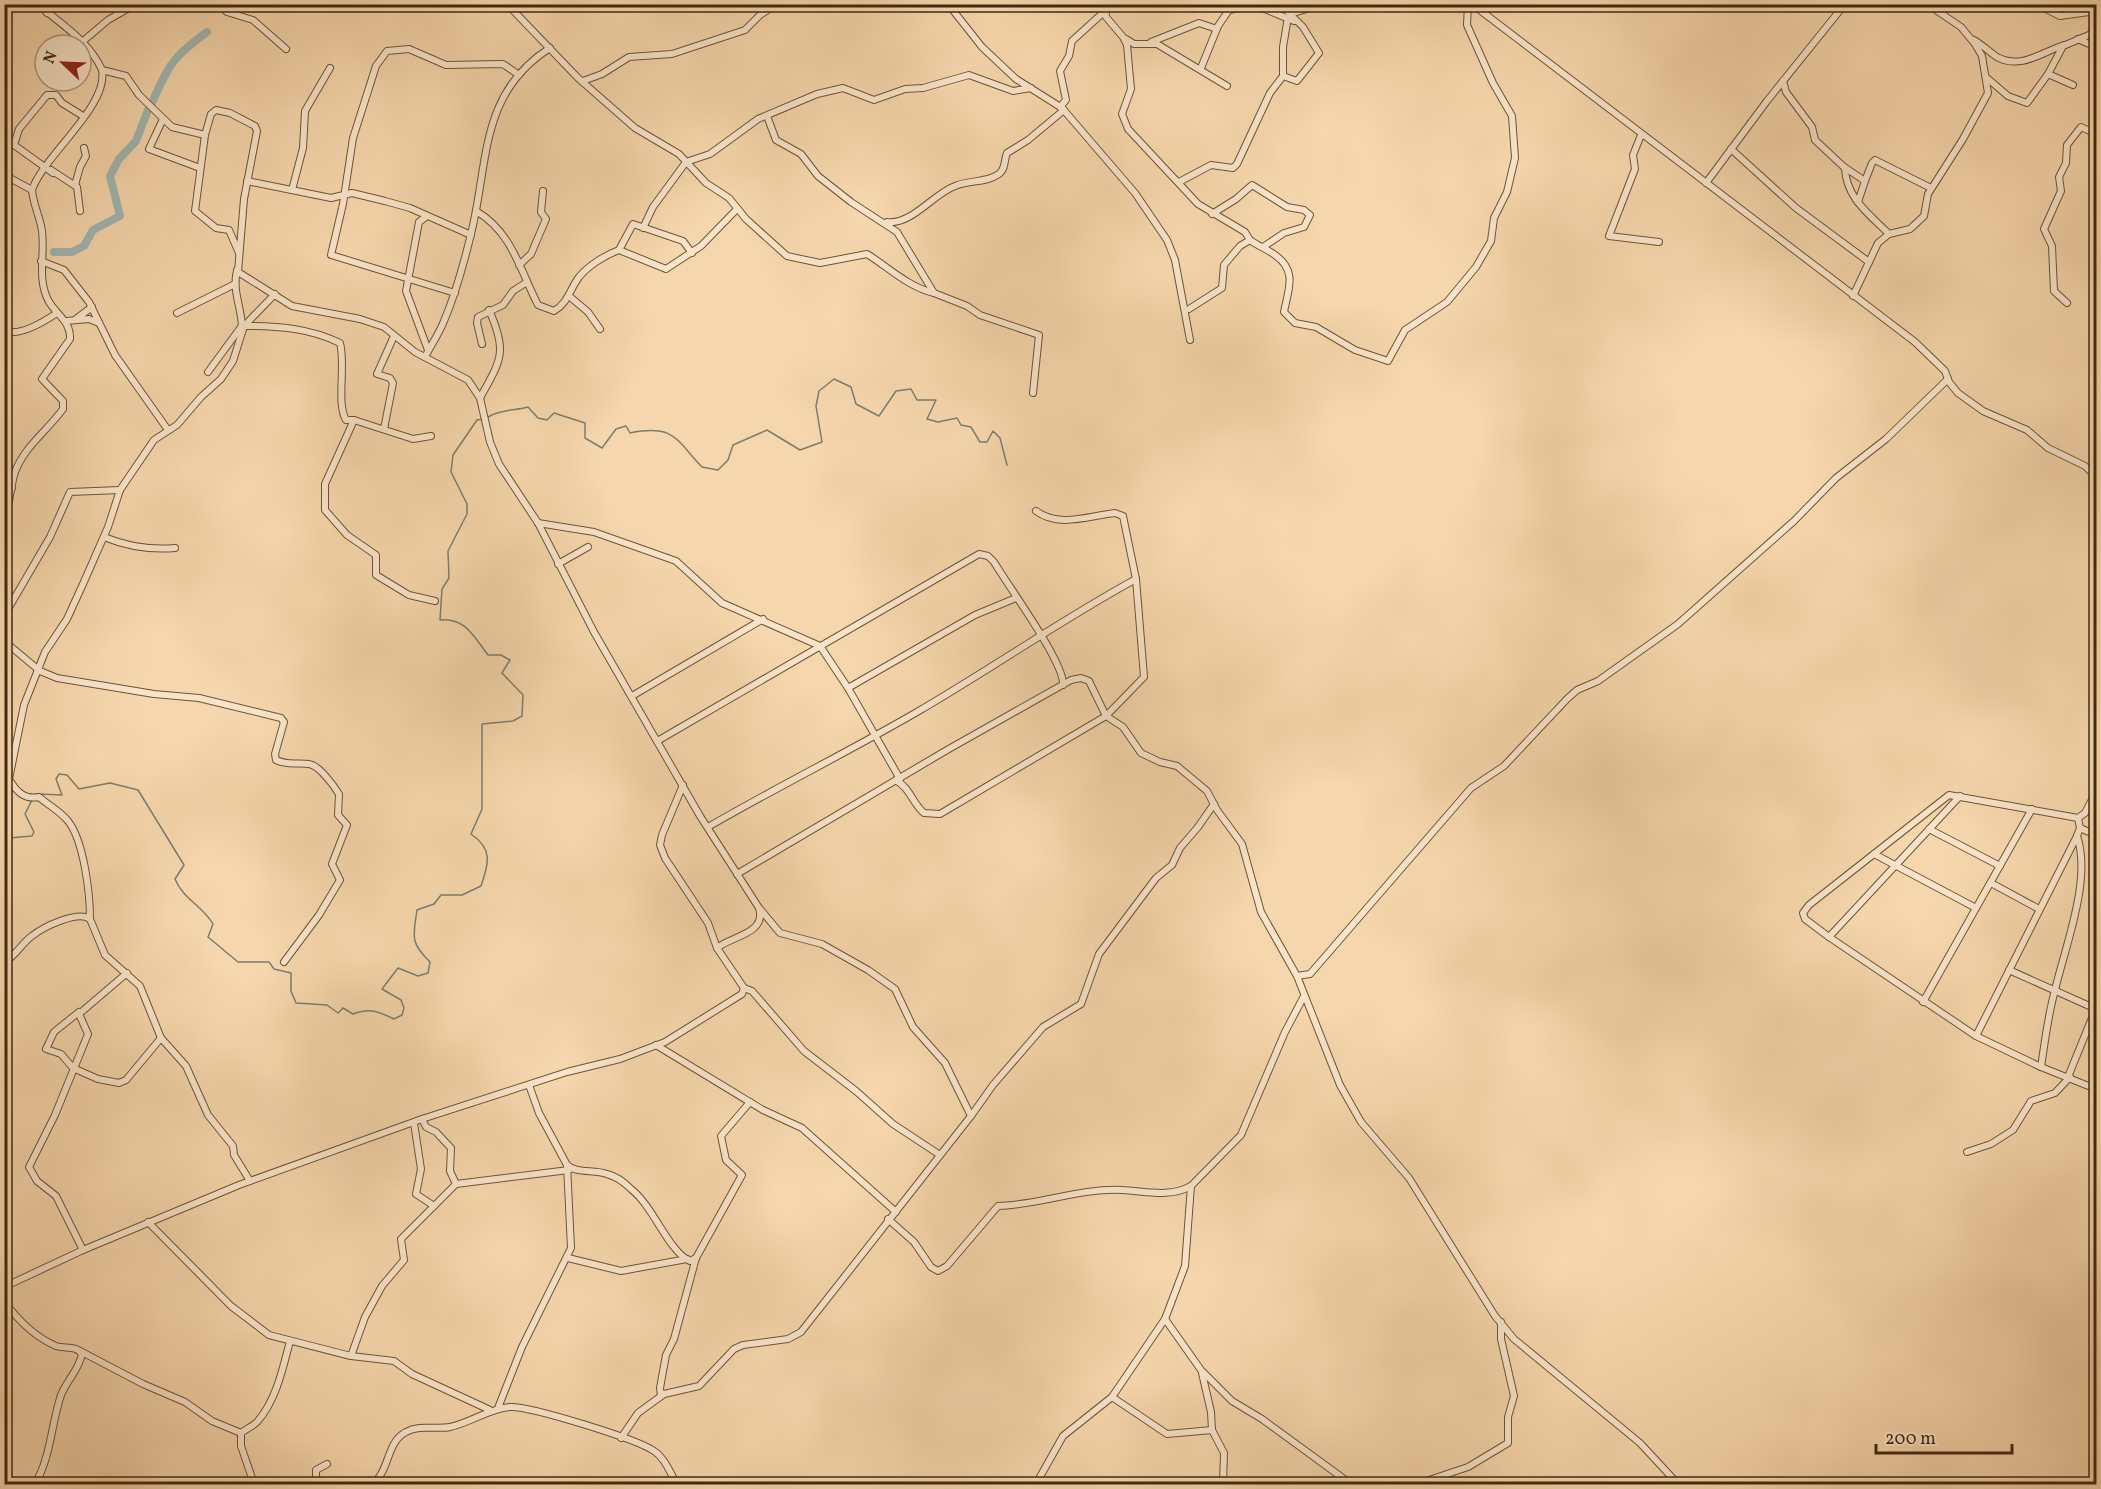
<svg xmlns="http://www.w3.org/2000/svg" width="2101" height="1489" viewBox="0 0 2101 1489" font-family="Vollkorn,serif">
  <rect width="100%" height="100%" fill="#f6d6ac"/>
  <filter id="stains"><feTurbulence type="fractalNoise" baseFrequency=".00333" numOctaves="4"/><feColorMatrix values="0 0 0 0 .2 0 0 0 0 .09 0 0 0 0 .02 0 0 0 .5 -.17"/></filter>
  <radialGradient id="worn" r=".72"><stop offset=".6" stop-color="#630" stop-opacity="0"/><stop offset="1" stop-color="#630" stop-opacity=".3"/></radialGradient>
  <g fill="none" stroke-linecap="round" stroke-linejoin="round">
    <g stroke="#7a7e71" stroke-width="1.5">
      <path d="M488,417c13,-8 26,-6 40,-10l10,11 9,2 7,-7 31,10v15l17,10 14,-19 10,-3 4,7c45,-9 46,7 72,34l16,3 10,-10 5,-15 34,-15 33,20 22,-8 -6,-36 3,-15 15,-12 17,8 5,17 23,12 17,-25 15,-2 6,11h19l-9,19 11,3 19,-4 4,7 10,2 9,15h7l6,-11 7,7 7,27"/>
      <path d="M39,794l23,1 -6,-16 3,-5 8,1 12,14 31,-6 28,7 46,75 -9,14c8,20 28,27 38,45l-5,13 30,25h31l5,7 17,4v18l5,12 31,2 11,8 5,-5 10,6c17,-6 25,-3 41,5l8,-4 2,-7 -3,-8 -19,-11 16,-21 20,8 10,-3 2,-11c-20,-20 -17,-24 -13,-52l17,-6 7,-9h21l19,-9c8,-23 12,-37 -10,-52l11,-25v-85l31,-3 9,-5 1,-21 -21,-22 8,-13 -9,-5h-13c-14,-18 -23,-38 -48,-35l2,-31 7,-11 -1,-27 19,-37v-10l-16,-32 2,-17 24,-35 6,-1"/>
      <path d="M4,836l5,2 23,-2 2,-4 -9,-18 7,-14"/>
    </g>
    <g stroke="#a0b7b3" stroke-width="8">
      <path d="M152,103c16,-38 22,-47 55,-71"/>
      <path d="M54,252h18l12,-6 9,-16 27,-14 -10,-40 9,-17 17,-18 12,-31"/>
    </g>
    <g stroke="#6e5436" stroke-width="8">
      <g id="minor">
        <path d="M218,4l9,8 26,8 33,29"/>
        <path d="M507,4l71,74 57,50 44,26 27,29 23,15 17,21 41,37 33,7 47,-9c21,13 41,33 67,39"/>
        <path d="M948,4l34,43 34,32 46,29 73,85 32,47 8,20 15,80"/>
        <path d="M1105,4l1,13 17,20 4,8 4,44 -9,25 6,15 70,75 47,28 5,8"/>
        <path d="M1472,4l443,338 30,29 4,11 9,11 25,18 44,19 21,18 37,18 11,11"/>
        <path d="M2036,4l24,12 36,-5"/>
        <path d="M428,8l1,-4"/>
        <path d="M47,13l8,-9"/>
        <path d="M1290,14l33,-10"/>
        <path d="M1126,39l8,5h23l70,42"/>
        <path d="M2078,39l18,8"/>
        <path d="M1974,40c9,5 15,12 23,17 24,13 45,-5 67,-12"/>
        <path d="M82,42l26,-22 28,-16"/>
        <path d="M1151,42l48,-19 18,6"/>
        <path d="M1201,68l17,-42 11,-16 26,-5 39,16"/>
        <path d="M2048,74l25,11"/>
        <path d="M1283,76v-29l5,-30"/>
        <path d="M1987,78l21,18 19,7 21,-29 15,-28 33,-14"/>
        <path d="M583,81l19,-7 27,-17 43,-3 73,-24 15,-15 17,-11"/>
        <path d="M1783,81l3,11 26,35 3,13 30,28c1,30 24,46 44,66"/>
        <path d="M1060,107l6,-7 -6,-29 9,-15 3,-15 33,-30"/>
        <path d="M767,116l9,24 25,14 17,22 33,26 46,30 37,61 33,13 13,9 59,20 -6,58"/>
        <path d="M163,119l-14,30 51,19"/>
        <path d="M205,135l-10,76 21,17 13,2 10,23"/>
        <path d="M1641,135l-8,20 2,14 -26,67 50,6"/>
        <path d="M1731,149l65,59 73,54"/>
        <path d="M1844,167l21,14 -7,21"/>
        <path d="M51,170l26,17 3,24"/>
        <path d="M53,173l-39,-28 5,-16 28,-34h9l6,8 21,13"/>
        <path d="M4,175l28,15"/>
        <path d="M247,181l84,17 21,-5 33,8 25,7 61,27"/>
        <path d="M1865,181l7,-18 3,-3 56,28"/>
        <path d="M1179,182l32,-17 22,3 4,-4 33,-71 13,-17 14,5 22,-28 -16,-26 -16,-16 -1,-7"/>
        <path d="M1706,183l61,-82 78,-97"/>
        <path d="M75,185l5,-18 6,-11 -2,-8"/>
        <path d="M292,190l11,-42 2,-37 25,-43"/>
        <path d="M476,211c36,21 44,59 62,94l16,6c14,-8 16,-22 25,-34 9,-11 26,-22 40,-27l47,19 35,-23 36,-37"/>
        <path d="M1212,214l24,-15 16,-14 35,22 17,3 6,5 -6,12 -20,6 -21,14"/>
        <path d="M427,216l-8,6 -13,69 22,59"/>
        <path d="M887,222c25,3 46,-28 68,-36 14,-6 31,-3 44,-12 7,-5 5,-15 8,-21l21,-13 36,-30"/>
        <path d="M643,228l10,-21 33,-45 24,-8 48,-35 59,-25 26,-6 31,12 31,-11 18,-1 46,-13 44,16 18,-3"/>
        <path d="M619,250l14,-26 50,17 9,12"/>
        <path d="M41,261l23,9 25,32 26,53 53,75"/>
        <path d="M519,265l12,-11 15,-35 -5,-7 2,-21"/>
        <path d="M237,270c-5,20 4,36 5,56"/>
        <path d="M455,293l-124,-38 12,-51 10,-66 23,-72 11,-15 22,-2 37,16 57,-1 16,11"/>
        <path d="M569,296l19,16 12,17"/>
        <path d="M1853,296l25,-53 11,-9 21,-5 14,-13 4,-22 35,-55 25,-46 -6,-37 -7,-12 -14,-17 -34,-23"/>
        <path d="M2067,303l-13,-12 -2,-45 -8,-17 17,-38 -2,-14 7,-14 1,-18 14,-18 15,7"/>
        <path d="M1189,309l33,-21 2,-23 16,-19 10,-6c8,6 17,9 25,15 23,16 13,35 9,57l11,11 21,4 39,23 33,11 17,-31 42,-28 29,-35 15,-26 3,-23 13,-26 8,-34 -3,-42 -19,-33 -26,-58 1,-21"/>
        <path d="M177,313l58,-29"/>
        <path d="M76,319l16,-12"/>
        <path d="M66,321l23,-2 10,4"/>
        <path d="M245,326c34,0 64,2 95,17 6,23 -4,60 6,77h8l59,19 18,-3"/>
        <path d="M4,330c14,8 41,-9 53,-17"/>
        <path d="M482,344l-5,-21 1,-6 25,-12 10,-14 14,-9"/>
        <path d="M425,357c6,-12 14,-23 19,-36 12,-28 20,-58 27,-87 18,-72 8,-141 79,-186"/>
        <path d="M208,372l33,-45"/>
        <path d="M480,398c21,-38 28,-46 9,-88"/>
        <path d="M354,420l-29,64v26l22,25 29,20v20l33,20 26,6"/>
        <path d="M384,429l9,-46 -3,-5 -13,-4 17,-38"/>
        <path d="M4,482l8,6"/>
        <path d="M4,517c7,-15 6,-30 11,-45 9,-25 33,-42 48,-63v-8l-21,-22 28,-40c1,-18 -14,-24 -22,-39 -11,-22 -3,-46 -6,-69 -2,-14 -9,-27 -10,-41 12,-35 77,-84 70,-120"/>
        <path d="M538,523l56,9 82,29 46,42 98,43 28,42 52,91"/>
        <path d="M104,537c22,9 47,13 71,11"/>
        <path d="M558,564l30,-17"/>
        <path d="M4,616l46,-79 20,-45 50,-2"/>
        <path d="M4,641l36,30 17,7 97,16 45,4 82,20 3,4 -9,32 1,6c13,6 20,2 33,4 10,1 25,22 30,30l-1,21 9,10 -15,39 8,16 -21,35 -35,47"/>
        <path d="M848,688l127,-73 41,-17"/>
        <path d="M632,696l131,-77"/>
        <path d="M659,740l320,-186 9,2 6,6c14,24 71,101 69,123"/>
        <path d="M897,781c13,7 16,23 27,32l16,1 166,-98 38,-39 -8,-98 -13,-63 -8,-3c-27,3 -56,15 -79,-2"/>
        <path d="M683,785l-21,50 -2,10 5,13 43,65 9,25"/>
        <path d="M2096,792l-11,21 -7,5 -129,-23 -140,110 -6,8 2,6 24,18 147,99 65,31 55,22"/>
        <path d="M708,827c69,-40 140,-75 209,-115 74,-43 144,-92 219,-133"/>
        <path d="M2080,828l16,7"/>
        <path d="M1929,829l71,37"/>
        <path d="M1874,854l102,54"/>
        <path d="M737,874l210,-124 124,-70 10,-2 8,3 17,35 17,11 18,26 19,9 17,4 30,25 10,19 25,34 19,68 36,64 43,109 21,37 48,56 86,138 19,23 126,104 38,41"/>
        <path d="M1991,883l48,26"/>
        <path d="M760,909l20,24 42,11 46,26 27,19 18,38 32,36 26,53"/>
        <path d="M90,919c0,-25 -6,-78 -22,-98 -8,-10 -20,-16 -29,-24 -15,3 -23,-6 -30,-18l15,-74 21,-53 22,-33 16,-35 25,-57 12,-37 34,-50 23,-15 24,-28 20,-18 12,-18 11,-35 31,-32"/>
        <path d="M1829,937l131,-141"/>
        <path d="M4,963c13,-9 18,-20 28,-27 11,-9 46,-26 58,-17l15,36 35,31 21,52 25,28 22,49 25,31 1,9 16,26"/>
        <path d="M2009,970l87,39"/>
        <path d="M1297,976l13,-2 161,-186 33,-22 63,-67 10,-9 21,-9 80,-57 116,-103 42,-43 50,-39 62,-60"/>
        <path d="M744,988l8,3 52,60 52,40 37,33 47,31"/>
        <path d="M1923,1002l109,-193"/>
        <path d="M79,1012l-25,20 -8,17 15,5 12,14 25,11 21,4 7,-3 35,-42"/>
        <path d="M1976,1036l101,-200 3,-8 -2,-10"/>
        <path d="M656,1045l107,65 39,18 94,84"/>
        <path d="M2041,1067c4,-26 7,-52 14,-77 10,-43 37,-111 22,-154"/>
        <path d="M2068,1077l28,-69"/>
        <path d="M529,1085l10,28 28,52c10,9 27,4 40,9 8,2 18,9 24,15 23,18 37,62 59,72l6,-3"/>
        <path d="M422,1119l4,8 10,5 15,16 -1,23 6,13 113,-14"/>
        <path d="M414,1123l7,46 -5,25 18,12"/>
        <path d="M1967,1152l24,-8 22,-14 18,-29 24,-8 15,-16"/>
        <path d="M888,1219l26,23 17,25 7,4 9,-5 51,-60c43,-1 80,-18 124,-16 24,1 47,8 69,-4l50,-51 44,-103 19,-36"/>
        <path d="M148,1222l83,84 38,29 82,21 43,5 18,13 78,36"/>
        <path d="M83,1250l-27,-54 -19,-15 -8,-14 26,-52 33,-81 -9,-20 48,-41"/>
        <path d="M568,1258l53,13 66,-12"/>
        <path d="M4,1287l79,-37 156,-65 183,-66 145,-47 53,-13 45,-17 77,-48 2,-6 -27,-40c14,-12 50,-14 42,-40l-59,-92 -106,-184 -56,-109 -39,-59 -9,-22 -10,-44 -12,-18 -53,-28 -31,-25 -24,-8 -68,-13 -54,-34 6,-73 13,-68 -2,-5 -25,-13 -14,-3 -5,4 -6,21 -33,-8 -33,-32 -13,-19 -24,-6c-12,-28 -42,-47 -65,-66"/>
        <path d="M4,1301c13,18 31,36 52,45 9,3 20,-1 26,8 -3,16 -15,26 -21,41 -10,30 -10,62 -26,89"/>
        <path d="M1165,1319l36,51 31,31 30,18 89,65"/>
        <path d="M80,1351l63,33 42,18 27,19 29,12"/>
        <path d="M351,1356l14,-39 17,-31 22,-26 -3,-21 55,-55"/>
        <path d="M1202,1373l9,39 1,18 12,23 -1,31"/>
        <path d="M661,1396l-1,-8 6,-33 8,-16 22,-81 46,-83 -16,-15 -5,-24 29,-34"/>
        <path d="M1112,1397l55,37 45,-4"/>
        <path d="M498,1408l24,-61 49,-99 -4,-83"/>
        <path d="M621,1438l17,-25 26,-19 35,-8 35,-37 9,-4 45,-6 13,-7 170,-216 22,-31 50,-58 38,-23 18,-50 57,-76 16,-13 8,-17 18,-21 16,-23"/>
        <path d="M254,1484l-13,-38v-13c5,-4 12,-7 16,-11 19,-21 26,-54 33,-81"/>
        <path d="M316,1484v-14l11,-6"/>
        <path d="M372,1484c18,-12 14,-42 34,-52 14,-8 30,-2 44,-5 22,-5 38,-18 60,-20 20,-1 127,32 144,44 11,7 16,22 23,33"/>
        <path d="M1036,1484l27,-48 49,-39 53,-78 20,-53 6,-80"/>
        <path d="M1417,1484l51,-17 40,-24v-26l6,-21 -13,-57v-17"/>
      </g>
    </g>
    <use href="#minor" stroke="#f9e4c9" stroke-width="6"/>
  </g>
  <rect width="2101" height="1489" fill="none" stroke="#f6d6ac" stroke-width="24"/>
  <rect x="6" y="6" width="2089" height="1477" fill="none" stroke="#41290f" stroke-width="3"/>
  <rect x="12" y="12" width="2077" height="1465" fill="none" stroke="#41290f" stroke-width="1.5"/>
  <g transform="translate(63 63) rotate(293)"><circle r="28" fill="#f9e4c9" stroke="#af997f" stroke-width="1.5"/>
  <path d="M0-4.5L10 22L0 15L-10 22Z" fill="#8f2418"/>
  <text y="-9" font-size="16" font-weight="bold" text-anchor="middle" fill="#41290f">N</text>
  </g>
  <path d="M1876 1444v9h136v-9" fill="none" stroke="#41290f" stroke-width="3"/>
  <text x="1885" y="1444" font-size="18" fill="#41290f" stroke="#f9e4c9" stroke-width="4.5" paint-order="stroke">200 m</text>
  <rect width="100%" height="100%" filter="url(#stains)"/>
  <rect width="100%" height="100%" fill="url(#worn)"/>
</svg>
